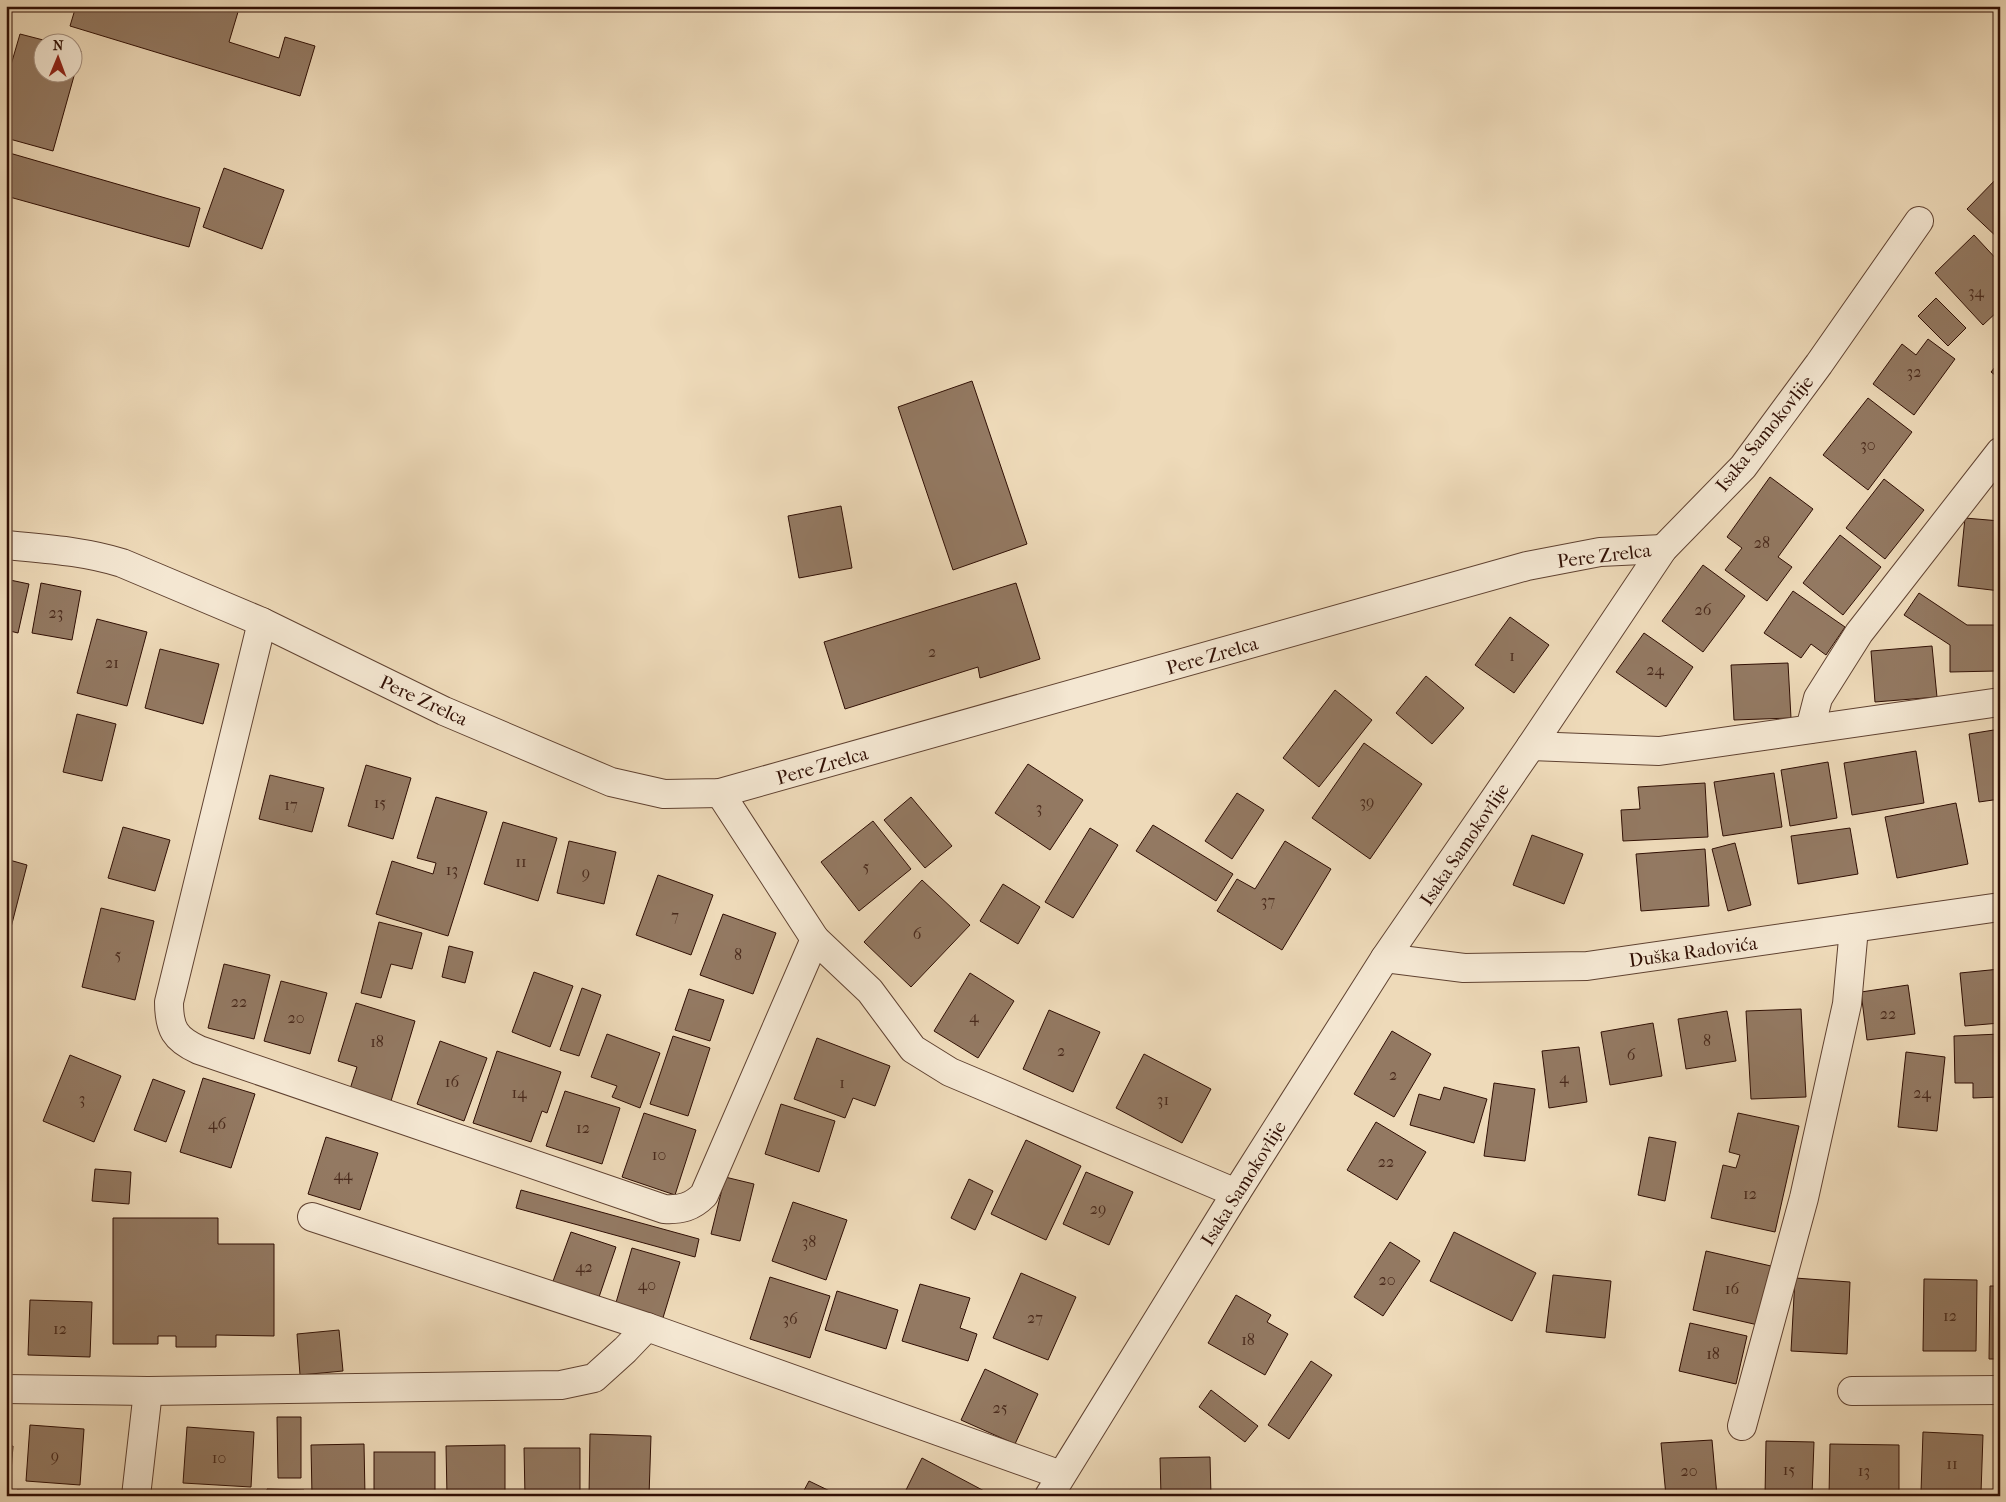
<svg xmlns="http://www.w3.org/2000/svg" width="2006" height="1502" viewBox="0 0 2006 1502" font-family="'IM FELL French Canon',serif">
  <rect width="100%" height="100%" fill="#eedab9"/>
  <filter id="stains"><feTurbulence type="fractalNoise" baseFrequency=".004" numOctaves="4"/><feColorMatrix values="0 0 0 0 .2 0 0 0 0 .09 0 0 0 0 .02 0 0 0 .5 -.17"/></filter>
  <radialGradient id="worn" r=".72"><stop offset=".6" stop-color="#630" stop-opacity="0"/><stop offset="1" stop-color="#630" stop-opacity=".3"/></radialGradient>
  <g fill="#937962" stroke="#300f04">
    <path d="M76,6h142l20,6 -9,30 50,16 6,-21 30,9 -15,50 -230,-70z"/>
    <path d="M20,34l31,8h-9v30h30v-24l9,3 -28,100 -47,-13v-56z"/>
    <path d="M6,152l194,56 -11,39 -183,-51z"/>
    <path d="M224,168l60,22 -22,59 -59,-22z"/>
    <path d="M2000,175v65l-33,-31z"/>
    <path d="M1974,235l26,28v46l-17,16 -48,-52z"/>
    <path d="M1936,298l30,30 -18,18 -30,-30z"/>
    <path d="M1928,339l27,20 -41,56 -41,-31 29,-40 14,11z"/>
    <path d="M2000,361v18l-9,-7z"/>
    <path d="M972,381l55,163 -74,26 -55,-163z"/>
    <path d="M1868,398l44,34 -44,58 -45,-35z"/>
    <path d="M1770,477l43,32 -35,48 14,10 -25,34 -42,-31 17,-22 -15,-11z"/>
    <path d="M1884,479l40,31 -39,49 -39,-31z"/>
    <path d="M841,506l11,62 -53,10 -11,-62z"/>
    <path d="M1965,518l35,3v70l-42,-5z"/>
    <path d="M1840,535l41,32 -38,48 -40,-32z"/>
    <path d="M1703,565l42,31 -42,56 -41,-31z"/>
    <path d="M10,580l19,4 -11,49 -12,-3v-33z"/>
    <path d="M41,583l40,8 -9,49 -40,-7z"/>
    <path d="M1016,583l24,76 -60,19 -2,-11 -133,42 -21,-67z"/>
    <path d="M1793,591l52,36 -19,28 -15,-11 -10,14 -37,-25z"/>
    <path d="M1919,593l48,32h29l1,46 -47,1v-27l-46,-30z"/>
    <path d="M1510,617l39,28 -35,48 -39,-28z"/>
    <path d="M97,619l50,13 -20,74 -50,-13z"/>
    <path d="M1644,633l49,34 -27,40 -50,-35z"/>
    <path d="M1932,646l5,51 -62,5 -4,-51z"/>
    <path d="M160,649l59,15 -16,60 -58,-16z"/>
    <path d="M1788,663l3,55 -57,2 -3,-55z"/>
    <path d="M1426,676l38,32 -32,36 -36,-31z"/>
    <path d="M1335,690l37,30 -53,67 -36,-29z"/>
    <path d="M77,714l39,10 -14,57 -39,-9z"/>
    <path d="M2000,729v70l-21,3 -10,-68z"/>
    <path d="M1364,743l58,41 -52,75 -58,-41z"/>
    <path d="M1916,751l8,52 -72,12 -8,-52z"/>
    <path d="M1828,762l9,56 -47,8 -9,-56z"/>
    <path d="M1028,764l55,36 -33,50 -55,-37z"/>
    <path d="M366,765l45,13 -18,61 -45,-13z"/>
    <path d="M1774,773l8,54 -59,9 -9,-54z"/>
    <path d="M270,775l54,13 -12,44 -53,-13z"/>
    <path d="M1705,783l3,54 -85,4 -2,-31 19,-1 -2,-22z"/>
    <path d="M1237,793l27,17 -32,49 -27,-18z"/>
    <path d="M436,797l51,15 -39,124 -72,-22 16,-53 41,13 3,-11 -19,-5z"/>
    <path d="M911,797l41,49 -27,22 -41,-48z"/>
    <path d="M1956,803l12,61 -71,14 -12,-61z"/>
    <path d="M873,821l38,48 -52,42 -38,-49z"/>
    <path d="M503,822l54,16 -19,63 -54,-17z"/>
    <path d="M1153,825l80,49 -17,27 -80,-50z"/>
    <path d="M123,827l47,13 -15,51 -47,-13z"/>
    <path d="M1090,828l28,17 -45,73 -28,-16z"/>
    <path d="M1850,828l8,46 -60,10 -7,-48z"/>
    <path d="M1532,835l51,19 -19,50 -51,-19z"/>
    <path d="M569,841l47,11 -12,52 -47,-11z"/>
    <path d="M1285,841l46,28 -49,81 -65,-39 20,-32 18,10z"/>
    <path d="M1735,843l16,62 -23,6 -16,-62z"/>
    <path d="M1705,849l4,57 -68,5 -5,-57z"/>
    <path d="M6,859l21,6 -20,78h-1z"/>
    <path d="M658,875l55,20 -22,60 -55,-20z"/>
    <path d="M922,880l48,45 -59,62 -47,-45z"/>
    <path d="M1003,884l37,23 -22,37 -38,-23z"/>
    <path d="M101,908l53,13 -19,79 -53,-13z"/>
    <path d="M723,914l53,19 -23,61 -53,-19z"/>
    <path d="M379,922l43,11 -10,36 -21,-5 -10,34 -20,-5z"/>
    <path d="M449,946l24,6 -8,31 -23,-6z"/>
    <path d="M224,964l46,11 -16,64 -46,-11z"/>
    <path d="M2000,969v54l-35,3 -5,-53z"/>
    <path d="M534,972l39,14 -23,61 -38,-15z"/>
    <path d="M970,973l44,28 -36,57 -44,-27z"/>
    <path d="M281,981l46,12 -17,61 -46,-13z"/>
    <path d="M1908,985l7,49 -48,6 -6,-48z"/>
    <path d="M582,988l19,7 -22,61 -19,-6z"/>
    <path d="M689,989l35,11 -14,41 -35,-11z"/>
    <path d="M356,1003l59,18 -24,80 -41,-12 7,-22 -19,-6z"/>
    <path d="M1801,1009l5,88 -55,2 -5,-88z"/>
    <path d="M1049,1010l51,22 -27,60 -50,-23z"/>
    <path d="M1727,1011l9,50 -50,8 -8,-50z"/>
    <path d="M1653,1023l9,53 -52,9 -9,-53z"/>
    <path d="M1392,1031l39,23 -37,63 -40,-23z"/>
    <path d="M607,1034l53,19 -20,55 -28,-11 5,-11 -26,-9z"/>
    <path d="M2000,1034v48h-3l1,15 -25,1v-15h-18l-1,-47z"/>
    <path d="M673,1036l37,12 -22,68 -38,-12z"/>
    <path d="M817,1038l73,28 -15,40 -22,-8 -8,20 -51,-19z"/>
    <path d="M440,1041l47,17 -23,63 -47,-17z"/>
    <path d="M1579,1047l8,55 -38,6 -7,-57z"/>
    <path d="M497,1051l64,21 -14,41 -5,-2 -11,31 -58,-19z"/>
    <path d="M1906,1052l39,5 -8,74 -39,-4z"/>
    <path d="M1144,1054l67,35 -29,54 -66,-35z"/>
    <path d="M70,1055l51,21 -27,66 -51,-21z"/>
    <path d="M203,1078l52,16 -24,74 -51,-16z"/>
    <path d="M153,1079l32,12 -19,51 -32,-12z"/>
    <path d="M1494,1083l41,6 -10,72 -41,-5z"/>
    <path d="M1444,1087l43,12 -13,44 -64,-18 9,-31 21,6z"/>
    <path d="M565,1091l55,17 -18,56 -56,-18z"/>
    <path d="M781,1104l54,17 -16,51 -54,-18z"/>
    <path d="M644,1113l52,17 -21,65 -53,-18z"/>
    <path d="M1738,1113l61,13 -24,106 -64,-14 12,-53 13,3 4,-13 -11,-3z"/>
    <path d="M1376,1122l50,30 -29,48 -50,-30z"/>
    <path d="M326,1137l52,16 -18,57 -52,-16z"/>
    <path d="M1649,1137l27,5 -11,59 -27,-6z"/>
    <path d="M1026,1140l55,26 -35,74 -55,-26z"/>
    <path d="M95,1169l36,3 -2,32 -37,-3z"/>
    <path d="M1086,1172l47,20 -24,53 -46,-21z"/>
    <path d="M725,1177l29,7 -14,57 -29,-7z"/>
    <path d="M969,1179l24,12 -18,39 -24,-12z"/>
    <path d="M521,1190l178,49 -4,18 -179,-49z"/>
    <path d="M793,1202l54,18 -21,60 -54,-19z"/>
    <path d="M113,1218h105v26h56v92l-58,-1v12h-40v-11h-18v8h-45z"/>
    <path d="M571,1232l45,15 -18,53 -46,-16z"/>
    <path d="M1454,1232l82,41 -24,48 -82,-40z"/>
    <path d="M1390,1242l30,19 -37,55 -29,-19z"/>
    <path d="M632,1248l48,14 -18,59 -47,-15z"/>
    <path d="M1706,1251l65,15 -13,59 -65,-15z"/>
    <path d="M1021,1273l55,24 -28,63 -55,-22z"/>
    <path d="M1553,1275l58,6 -6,57 -59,-6z"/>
    <path d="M770,1277l60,19 -20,62 -60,-19z"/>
    <path d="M1795,1278l55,4 -3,72 -56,-3z"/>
    <path d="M1924,1279l53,1 -1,71h-53z"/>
    <path d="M920,1284l50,14 -10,30 17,6 -9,27 -66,-20z"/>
    <path d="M1990,1286h10v73h-11z"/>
    <path d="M837,1291l61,19 -12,39 -61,-19z"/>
    <path d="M1236,1295l35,20 -4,7 21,12 -23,41 -57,-32z"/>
    <path d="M30,1300l62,2 -2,55 -62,-2z"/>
    <path d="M1690,1323l57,13 -11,48 -57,-13z"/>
    <path d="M339,1330l4,41 -43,4 -3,-41z"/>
    <path d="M1311,1361l21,14 -43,64 -21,-14z"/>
    <path d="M985,1369l53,25 -23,50 -54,-24z"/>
    <path d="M1211,1390l47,36 -13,16 -46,-35z"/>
    <path d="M277,1417h24v61h-23z"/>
    <path d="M30,1425l54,4 -4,56 -54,-4z"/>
    <path d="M187,1427l67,5 -3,55 -68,-4z"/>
    <path d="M1923,1432l60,3 -2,58 -60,-1z"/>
    <path d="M590,1434l61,2 -2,60h-60z"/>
    <path d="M1712,1440l5,56h-51l-5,-53z"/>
    <path d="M1766,1441l48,1 -2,54h-47z"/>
    <rect x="1997" y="1443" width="3" height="49"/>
    <path d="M364,1444l1,52h-53l-1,-51z"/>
    <path d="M1830,1444l69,1v51h-70z"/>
    <path d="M505,1445v51h-58l-1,-50z"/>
    <path d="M6,1446h7l-3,39h-4z"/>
    <path d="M524,1448h56v48h-55z"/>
    <rect x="374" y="1452" width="61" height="44"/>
    <path d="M1210,1457l1,39h-50l-1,-38z"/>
    <path d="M922,1458l66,35 -1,3h-84z"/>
    <path d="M809,1481l27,13 -1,2h-34z"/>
    <path d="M267,1489l37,1v6h-37z"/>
    <path d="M17,1490l70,4v2h-70z"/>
  </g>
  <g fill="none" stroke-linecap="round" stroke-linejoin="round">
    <g stroke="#604231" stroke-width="30">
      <g id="minor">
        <path d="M6,545c40,4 78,6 116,18l140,59 182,89 167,71 53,12 56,-1 807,-227 73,-14 63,-3"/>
        <path d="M262,622l-93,380c0,27 6,37 30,48l465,159c17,1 28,-2 40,-14l111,-256 55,52 43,58 37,23 286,121"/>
        <path d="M1810,729l8,-31 41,-65 141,-181"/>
        <path d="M1531,746l128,5 341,-49"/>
        <path d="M720,793l95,146"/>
        <path d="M1385,958l79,10 123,-2 413,-59"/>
        <path d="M312,1217l335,110 414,148"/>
        <path d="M6,1389l142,2 413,-6 33,-7 31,-28 22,-23"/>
        <path d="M1852,1391l148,-1"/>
        <path d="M1742,1426l62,-228 43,-194 7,-76"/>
        <path d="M136,1496l12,-105"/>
        <path d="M1049,1496l187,-303 149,-235 146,-212 132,-197 80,-82 76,-103 100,-143"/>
      </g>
    </g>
    <use href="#minor" stroke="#f4e7d2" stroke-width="28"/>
  </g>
  <g text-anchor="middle" stroke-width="4" stroke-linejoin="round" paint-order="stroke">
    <g font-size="16" fill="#492a1c">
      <text x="1976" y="297">34</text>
      <text x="1914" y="377">32</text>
      <text x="1868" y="450">30</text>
      <text x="1762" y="548">28</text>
      <text x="1703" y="615">26</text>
      <text x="56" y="618">23</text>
      <text x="932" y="657">2</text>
      <text x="1512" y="661">1</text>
      <text x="112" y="668">21</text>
      <text x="1655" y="675">24</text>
      <text x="1367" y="807">39</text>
      <text x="380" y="808">15</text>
      <text x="291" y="810">17</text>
      <text x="1039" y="813">3</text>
      <text x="521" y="867">11</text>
      <text x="866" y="872">5</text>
      <text x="452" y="875">13</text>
      <text x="586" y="878">9</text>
      <text x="1268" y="906">37</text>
      <text x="675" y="921">7</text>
      <text x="917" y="939">6</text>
      <text x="118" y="960">5</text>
      <text x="738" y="960">8</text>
      <text x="239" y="1007">22</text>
      <text x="1888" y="1019">22</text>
      <text x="974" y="1022">4</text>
      <text x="296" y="1023">20</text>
      <text x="1707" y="1046">8</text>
      <text x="377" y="1047">18</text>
      <text x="1061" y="1056">2</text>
      <text x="1631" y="1060">6</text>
      <text x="1393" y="1080">2</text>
      <text x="1564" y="1083">4</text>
      <text x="452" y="1087">16</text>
      <text x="842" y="1088">1</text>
      <text x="519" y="1098">14</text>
      <text x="1922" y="1098">24</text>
      <text x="82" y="1104">3</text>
      <text x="1163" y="1105">31</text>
      <text x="217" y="1129">46</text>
      <text x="583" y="1133">12</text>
      <text x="659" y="1160">10</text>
      <text x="1386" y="1167">22</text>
      <text x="343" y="1180">44</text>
      <text x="1750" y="1199">12</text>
      <text x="1098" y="1214">29</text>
      <text x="809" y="1247">38</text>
      <text x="584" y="1272">42</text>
      <text x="1387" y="1285">20</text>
      <text x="647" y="1290">40</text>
      <text x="1732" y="1294">16</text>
      <text x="1950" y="1321">12</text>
      <text x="1035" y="1323">27</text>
      <text x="790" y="1324">36</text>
      <text x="60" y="1334">12</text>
      <text x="1248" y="1345">18</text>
      <text x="1713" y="1359">18</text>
      <text x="1000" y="1413">25</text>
      <text x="55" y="1461">9</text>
      <text x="219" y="1463">10</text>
      <text x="1952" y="1469">11</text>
      <text x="1789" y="1475">15</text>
      <text x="1689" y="1476">20</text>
      <text x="1864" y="1476">13</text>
    </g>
    <g font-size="19" fill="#300f04" stroke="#f4e7d2">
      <text transform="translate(1764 433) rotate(-51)" y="7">Isaka Samokovlije</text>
      <text transform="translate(1604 555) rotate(-7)" y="7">Pere Zrelca</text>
      <text transform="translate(1212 655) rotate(-16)" y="7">Pere Zrelca</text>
      <text transform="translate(424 700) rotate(25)" y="7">Pere Zrelca</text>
      <text transform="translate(822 765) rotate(-16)" y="7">Pere Zrelca</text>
      <text transform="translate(1464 844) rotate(-56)" y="7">Isaka Samokovlije</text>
      <text transform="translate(1693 951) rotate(-8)" y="7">Duška Radovića</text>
      <text transform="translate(1243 1183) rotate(-58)" y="7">Isaka Samokovlije</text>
    </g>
  </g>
  <rect width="2006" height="1502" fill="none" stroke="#eedab9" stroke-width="25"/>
  <rect x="8" y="8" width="1991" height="1487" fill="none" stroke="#300f04" stroke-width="2.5"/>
  <rect x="12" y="12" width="1981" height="1477" fill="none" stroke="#300f04"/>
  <g transform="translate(58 58) rotate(1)"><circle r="24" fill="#f4e7d2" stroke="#a69180"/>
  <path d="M0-4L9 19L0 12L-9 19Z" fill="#8f2418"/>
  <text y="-8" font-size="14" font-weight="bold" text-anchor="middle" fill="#300f04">N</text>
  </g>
  <rect width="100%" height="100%" filter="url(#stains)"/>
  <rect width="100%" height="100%" fill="url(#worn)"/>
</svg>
